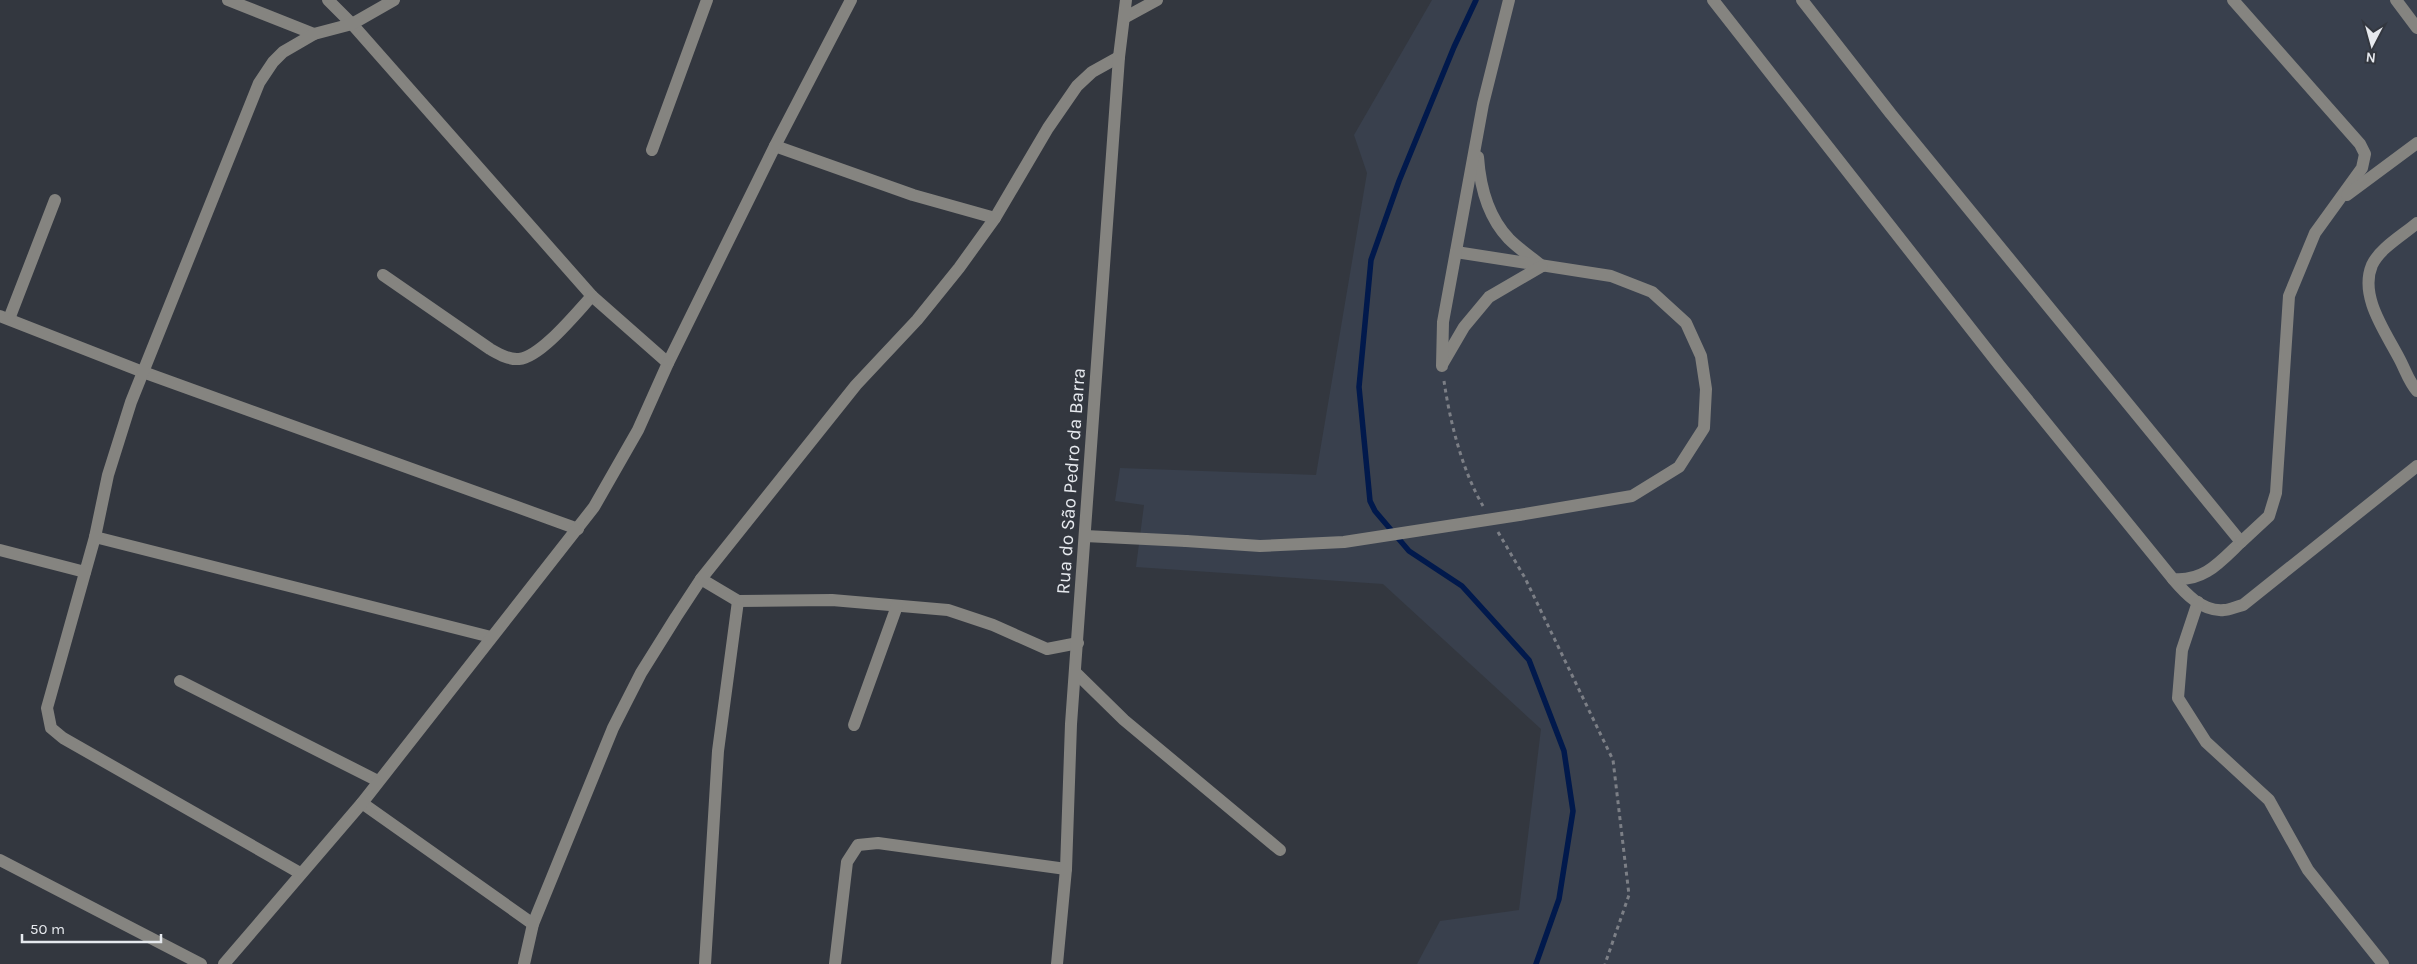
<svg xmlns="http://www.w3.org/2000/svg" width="2417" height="964" viewBox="0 0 2417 964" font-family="Karla,sans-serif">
  <rect width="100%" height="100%" fill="#33373f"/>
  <path fill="#39404d" d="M1432,0h985v964h-1000l23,-43 79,-11 22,-181 -158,-145 -247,-17 8,-62 -29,-4 5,-33 196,7 51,-302 -13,-38z"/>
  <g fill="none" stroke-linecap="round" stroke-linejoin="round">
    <path stroke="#01194c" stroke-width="5.5" d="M1476,0l-22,47 -55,134 -28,79 -12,127 11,114 5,10 34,40 53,35 67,74 35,91 9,60 -14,88 -23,65"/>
    <g stroke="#7c7f86" stroke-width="3" stroke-dasharray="4 4" stroke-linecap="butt">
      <path d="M1444,381c6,41 18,89 39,125"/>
      <path d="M1498,532l27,46 88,182 16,135 -24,69"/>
    </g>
    <g stroke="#858480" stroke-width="12">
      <path d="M228,0l86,34"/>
      <path d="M328,0l24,24 240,272 76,67"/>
      <path d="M1713,0l287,366 173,213c31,3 47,-17 68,-37l-350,-428 -89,-114"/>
      <path d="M2233,0l127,144 5,10 -3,14 -47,65 -26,63 -13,197 -7,23 -28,26"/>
      <path d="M2396,0l21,28"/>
      <path d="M1124,18l33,-18"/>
      <path d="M775,146l138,49 82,23"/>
      <path d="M652,150l55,-150"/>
      <path d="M1478,157c2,29 10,60 31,82 10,10 22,18 33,27"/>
      <path d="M2347,195l70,-52"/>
      <path d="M2417,223c-14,12 -37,25 -45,42 -13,31 13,66 27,93 6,11 10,24 18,33"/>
      <path d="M1456,252l155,24 41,16 34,31 15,33 5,33 -2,39 -25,39 -47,29 -113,19"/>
      <path d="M383,275l107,74c9,5 19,11 29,10 22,-2 58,-47 73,-63"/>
      <path d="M0,316l143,56 435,157"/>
      <path d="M9,319l46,-119"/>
      <path d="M1443,363l21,-36 25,-30 53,-31"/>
      <path d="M1442,366l1,-44 40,-218 26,-104"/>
      <path d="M1085,536l101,5"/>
      <path d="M95,537l396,100"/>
      <path d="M0,550l85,22"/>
      <path d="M701,579l37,22 94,-1 116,10 45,15 54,24 31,-6"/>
      <path d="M2173,579c12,14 29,33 51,31 6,0 13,-4 19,-5l174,-139"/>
      <path d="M2198,602l-16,48 -4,48 28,44 63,58 39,70 75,94"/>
      <path d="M1075,672l49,48 156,130"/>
      <path d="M180,681l198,100"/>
      <path d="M854,725l43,-119"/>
      <path d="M362,803l171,121"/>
      <path d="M0,860l201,104"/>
      <path d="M300,873l-237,-135 -12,-10 -4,-20 48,-171 13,-62 23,-73 128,-319 14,-21 10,-10 31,-18 38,-10 42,-24"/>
      <path d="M224,964l138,-161 232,-296 44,-77 30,-67 107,-217 76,-146"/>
      <path d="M524,964l9,-40 80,-196 28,-55 35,-56 25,-38 155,-194 61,-65 42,-52 36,-50 53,-90 29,-42 15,-14 27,-15"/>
      <path d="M705,964l13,-213 20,-150"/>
      <path d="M835,964l12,-102 11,-17 20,-2 188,26"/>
      <path d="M1057,964l9,-95 5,-145 48,-667 7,-57"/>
    </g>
    <path stroke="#858480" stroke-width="12" d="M1186,541l74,5 84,-4 175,-27"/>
  </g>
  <g text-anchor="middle" stroke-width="4.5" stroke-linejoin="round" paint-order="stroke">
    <g font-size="19" fill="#e6e9ee" stroke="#33373f">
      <text transform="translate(1070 481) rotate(-86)" y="7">Rua do São Pedro da Barra</text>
    </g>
  </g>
  <g transform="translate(2372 45) rotate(186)" stroke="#33373f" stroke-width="4" paint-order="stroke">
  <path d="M0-4L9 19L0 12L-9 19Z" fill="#e6e9ee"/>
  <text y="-8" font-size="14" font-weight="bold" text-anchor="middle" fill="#e6e9ee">N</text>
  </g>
  <path d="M22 934v8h139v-8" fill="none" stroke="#e6e9ee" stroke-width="2.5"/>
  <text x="30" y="934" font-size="15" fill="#e6e9ee" stroke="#33373f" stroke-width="4" paint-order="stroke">50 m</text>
</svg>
